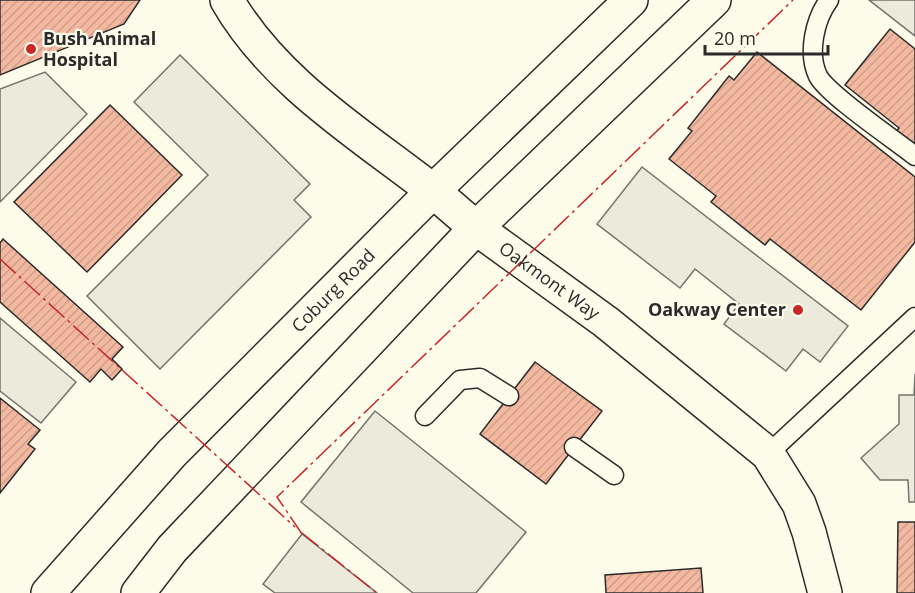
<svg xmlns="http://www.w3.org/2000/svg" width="915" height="593" viewBox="0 0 915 593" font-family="'Open Sans',sans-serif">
  <defs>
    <pattern id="building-hatch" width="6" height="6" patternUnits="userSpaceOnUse" patternTransform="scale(1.5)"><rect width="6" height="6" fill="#f2b8a0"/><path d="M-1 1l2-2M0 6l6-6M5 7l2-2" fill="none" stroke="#d09e8a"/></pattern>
  </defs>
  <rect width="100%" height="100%" fill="#fdfbea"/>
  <g fill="#eceadb" stroke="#74746e" stroke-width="1.5">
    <path d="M869,0h46v36z"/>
    <path d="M180,55l130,129 -16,16 17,17 -151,152 -73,-73 121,-121 -74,-73z"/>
    <path d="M45,72l42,42 -87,88v-113z"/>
    <path d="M642,167l206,159 -28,36 -17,-13 -17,22 -62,-47 15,-20 -44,-35 -15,19 -83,-64z"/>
    <path d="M0,318l76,64 -35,41 -41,-32z"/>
    <path d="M915,374v128h-6l-1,-22h-28l-19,-22 38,-34v-29h15z"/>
    <path d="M375,411l151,121 -50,61h-63l-112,-91z"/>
    <path d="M302,534l75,59h-102l-12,-9z"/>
  </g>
  <g fill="url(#building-hatch)" stroke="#2b2b2b" stroke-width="1.5">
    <path d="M0,0h140l-16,24 -124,51z"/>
    <path d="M890,29l25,20v100l-20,-16 4,-5 -54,-43z"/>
    <path d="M757,52l158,125v65l-54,68 -91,-71 -5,6 -54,-43 5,-6 -47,-37 23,-28 -4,-3 41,-52 5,4z"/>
    <path d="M110,105l72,70 -95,97 -73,-70z"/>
    <path d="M3,239l120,108 -11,12 10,10 -10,11 -11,-11 -11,13 -90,-80v-59z"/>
    <path d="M535,362l67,49 -56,73 -66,-50z"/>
    <path d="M0,398l40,32 -12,14 7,5 -35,44z"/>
    <path d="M898,522h17v71h-18z"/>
    <path d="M701,568l2,25h-97l-1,-18z"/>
  </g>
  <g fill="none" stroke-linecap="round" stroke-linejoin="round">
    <g stroke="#2b2b2b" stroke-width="21">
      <g id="lane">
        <path d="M829,0c-14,19 -22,53 -11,76 10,19 77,64 97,80"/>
        <path d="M425,416l35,-36 20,-2 29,18"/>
        <path d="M574,447l40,28"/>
        <path d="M768,454l147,-137"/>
      </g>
    </g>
    <g stroke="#2b2b2b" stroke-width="36">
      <path id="street" d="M227,0c47,82 133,134 206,191"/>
    </g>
    <g stroke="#2b2b2b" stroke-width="36">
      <g id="secondary">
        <path id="s1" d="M433,191l43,37 130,94 162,132 31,50 10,28 16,61"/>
        <path id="s2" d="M48,593l124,-140 261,-262 198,-191"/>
        <path d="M138,593l34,-44 304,-321 238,-228"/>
      </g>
    </g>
    <use href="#lane" stroke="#fdfbea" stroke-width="18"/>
    <use href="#street" stroke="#fdfbea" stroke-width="33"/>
    <use href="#secondary" stroke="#fdfbea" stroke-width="33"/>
    <g stroke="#c62828" stroke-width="1.5" stroke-dasharray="21 4.5 3 4.5" stroke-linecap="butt">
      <path d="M0,259l295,268"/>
      <path d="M302,533l75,60"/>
      <path d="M302,534l-25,-37 516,-497"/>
    </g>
  </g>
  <g fill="#c62828" stroke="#fdfbea" stroke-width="2">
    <circle cx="31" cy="49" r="6"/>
    <circle cx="798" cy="310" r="6"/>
  </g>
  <g text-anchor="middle" stroke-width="4.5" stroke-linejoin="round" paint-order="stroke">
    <g font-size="18" font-weight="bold" fill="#2b2b2b" stroke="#fdfbea" text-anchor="start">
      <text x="43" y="45">Bush Animal<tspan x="43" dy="21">Hospital</tspan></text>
      <text x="786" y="316" text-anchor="end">Oakway Center</text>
    </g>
    <g font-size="18" fill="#2b2b2b" stroke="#fdfbea">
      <text dy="6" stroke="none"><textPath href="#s1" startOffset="147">Oakmont Way</textPath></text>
      <text dy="6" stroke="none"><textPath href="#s2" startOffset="416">Coburg Road</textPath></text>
    </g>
  </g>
  <path d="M705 45v9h123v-9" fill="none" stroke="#2b2b2b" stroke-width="3"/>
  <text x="714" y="45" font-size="18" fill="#2b2b2b" stroke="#fdfbea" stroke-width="4.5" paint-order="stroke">20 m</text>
</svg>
